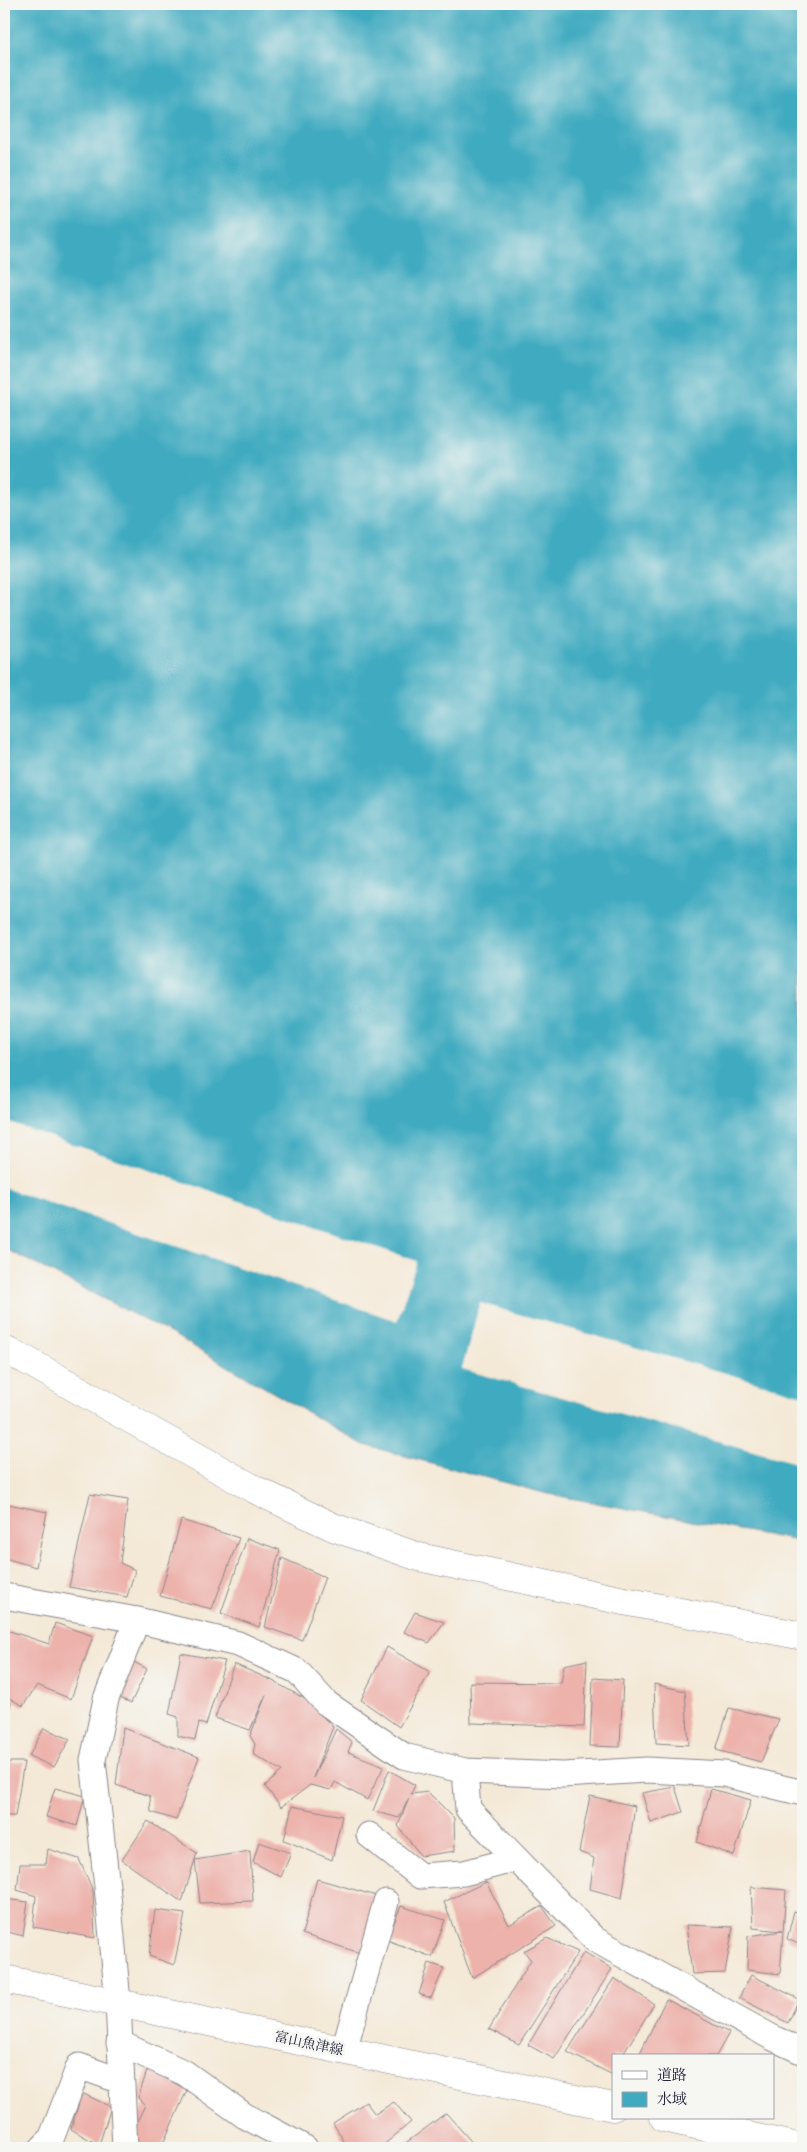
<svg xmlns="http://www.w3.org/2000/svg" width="807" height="2152" viewBox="0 0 807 2152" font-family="'Libre Caslon Text','Noto Serif JP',serif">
  <rect width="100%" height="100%" fill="#f6f6f2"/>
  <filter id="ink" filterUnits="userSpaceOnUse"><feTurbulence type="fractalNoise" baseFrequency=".02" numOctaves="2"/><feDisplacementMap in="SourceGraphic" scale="10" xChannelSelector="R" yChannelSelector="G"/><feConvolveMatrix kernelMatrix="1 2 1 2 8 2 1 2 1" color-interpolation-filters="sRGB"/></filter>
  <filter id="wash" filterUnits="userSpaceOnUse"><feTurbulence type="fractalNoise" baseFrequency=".0096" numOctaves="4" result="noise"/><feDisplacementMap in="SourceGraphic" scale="20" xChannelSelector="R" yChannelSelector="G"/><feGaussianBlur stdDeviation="1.12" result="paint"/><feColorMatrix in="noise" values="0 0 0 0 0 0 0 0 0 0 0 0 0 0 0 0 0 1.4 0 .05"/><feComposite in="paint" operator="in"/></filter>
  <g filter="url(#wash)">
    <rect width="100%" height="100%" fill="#f4e9d7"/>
    <path fill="#40aac0" stroke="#31667e" d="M4,4h799v1538l-259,-49 -180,-48 -190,-110 -170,-87z"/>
    <g fill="#f4e9d7">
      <path d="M4,1121l413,140 -20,60 -393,-133z"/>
      <path d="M480,1303l323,92v70l-341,-96z"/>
    </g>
    <g id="blocks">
      <g fill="#edb2ac">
        <path d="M4,1457l4,3 -3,17h-1z"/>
        <path d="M90,1494l38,6 -8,63 15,7 -8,27 -58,-10z"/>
        <path d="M4,1503l43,9 -11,55 -32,-9z"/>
        <path d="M181,1520l58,18 -27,71 -52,-13z"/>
        <path d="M247,1538l33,12 -21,77 -38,-14z"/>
        <path d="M282,1558l43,19 -23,63 -37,-13z"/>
        <path d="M415,1612l29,10 -15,21 -25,-11z"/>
        <path d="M55,1623l38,13 -22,63 -34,-14 -14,21 -19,-11v-66l45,15z"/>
        <path d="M387,1647l43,25 -31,55 -38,-27z"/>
        <path d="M181,1653l44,8 -19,64 -7,-2 -4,17 -17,-4v-19l-9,-3z"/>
        <path d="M587,1660l-3,67 -113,-4 -1,-41 91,1 3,-18z"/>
        <path d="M134,1662l13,7 -16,34 -13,-6z"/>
        <path d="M234,1664l37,16 34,19 28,28 -20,51 23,-49 16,13 -4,10 36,14 -17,34 -32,-18 -4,8 -21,-5 -29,22 -16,-21 17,-15 -29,-17 2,-10 -5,-8 16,-41 -16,35 -35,-12z"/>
        <path d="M593,1678l30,2 -3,67 -30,-1z"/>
        <path d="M654,1684l31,7 4,54 -33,-2z"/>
        <path d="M4,1701l7,2 -6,26h-1z"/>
        <path d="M729,1708l50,11 -18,43 -45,-12z"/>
        <path d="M44,1728l26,11 -16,28 -25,-11z"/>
        <path d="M123,1728l76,29 -23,63 -25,-8 -1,-16 -34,-11z"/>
        <path d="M4,1762h20l-9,54h-11z"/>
        <path d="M389,1770l26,15 -4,9 17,-2 26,26 1,33 -34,5 -23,-30 11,-28 -10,20 -26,-7z"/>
        <path d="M675,1787l8,25 -32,11 -9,-30z"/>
        <path d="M55,1788l30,8 -8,30 -31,-9z"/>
        <path d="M711,1789l40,11 -17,56 -37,-14z"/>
        <path d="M590,1796l45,10 -13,92 -32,-9 4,-31 -15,-6z"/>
        <path d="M292,1806l50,10 -10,44 -48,-20z"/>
        <path d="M148,1821l49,32 -15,49 -60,-42z"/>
        <path d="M259,1842l32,11 -10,24 -28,-15z"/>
        <path d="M48,1849l31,10 14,32 2,47 -62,-11 3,-31 -19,-6 3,-26h26z"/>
        <path d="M250,1851l3,50 -53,2 -5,-43z"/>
        <path d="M317,1879l63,18 -20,56 -58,-19z"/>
        <path d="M486,1882l23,43 33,-19 14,20 -84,52 -28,-76z"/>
        <path d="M751,1887l35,3 -6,84 -33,-4 1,-34 34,-5 -29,-3z"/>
        <path d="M4,1899l24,3 -5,34 -19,-5z"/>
        <path d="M401,1906l44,14 -13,37 -45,-17z"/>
        <path d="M155,1910l30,4 -11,51 -25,-9z"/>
        <path d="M794,1911l9,3v32l-16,-7z"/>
        <path d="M686,1925l47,2 -8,46 -33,1z"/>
        <path d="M547,1938l31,14 -59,93 -30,-16 42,-69 -7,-9z"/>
        <path d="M584,1952l28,17 -58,90 -26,-14z"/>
        <path d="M429,1963l15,5 -13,30 -12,-4z"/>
        <path d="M751,1975l48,24 -11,24 -49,-25z"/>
        <path d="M614,1978l40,26 -32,52h-9v15l-2,3 -44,-22z"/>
        <path d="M666,1999l63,34 -13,23h-71l-5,-3z"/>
        <path d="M148,2068l39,22 -26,58h-27v-20l11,-23 -7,-7z"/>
        <path d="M82,2093l29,14 -12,38 -28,-16z"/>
        <path d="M366,2102l9,12 19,-12 17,20 -31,26h-32l-15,-25z"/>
        <path d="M446,2113l31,35h-78z"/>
      </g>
    </g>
  </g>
  <g filter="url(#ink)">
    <use href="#blocks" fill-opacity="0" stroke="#8b8689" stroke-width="1"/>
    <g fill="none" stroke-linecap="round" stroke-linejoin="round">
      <g stroke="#8b8689" stroke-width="27">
        <g id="minor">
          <path d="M4,1596l133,24 101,24 59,27 29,32 78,53 61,15 98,4 84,-5 77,4 79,19"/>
          <path d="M465,1771l3,38 126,130 179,99 30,14"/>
          <path d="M369,1835l51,41 44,-3 52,-14"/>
          <path d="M119,2043l66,30 60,43 60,32"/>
          <path d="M344,2050l42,-148"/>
          <path d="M42,2148l9,-9 28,-73 42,15"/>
          <path d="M125,2148l-7,-146 -9,-97 -16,-145 13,-61 31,-79"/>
          <path d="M719,2148v-18"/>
        </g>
      </g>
      <g stroke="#8b8689" stroke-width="29">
        <path id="tertiary" d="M4,1350l20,9 230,130 79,38 86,30 200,43 184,36"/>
      </g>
      <g stroke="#8b8689" stroke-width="29">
        <g id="primary">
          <path d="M4,1979l609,128"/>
          <path d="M664,2118l139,30"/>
        </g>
      </g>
      <use href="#minor" stroke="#fff" stroke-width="25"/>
      <use href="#tertiary" stroke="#fff" stroke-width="28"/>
      <use href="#primary" stroke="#fff" stroke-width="28"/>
    </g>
  </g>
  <g text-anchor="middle" stroke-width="5" stroke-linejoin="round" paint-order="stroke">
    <g font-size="14" fill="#22223b" stroke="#f6f6f2">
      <text transform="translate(309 2043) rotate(12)" y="5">富山魚津線</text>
    </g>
  </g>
  <rect width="807" height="2152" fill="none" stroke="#f6f6f2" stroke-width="20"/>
  <rect x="612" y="2054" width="162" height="65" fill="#f6f6f2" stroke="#a1a1a9"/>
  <rect x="622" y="2071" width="25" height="8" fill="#ffffff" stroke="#a1a1a9"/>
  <text x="657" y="2080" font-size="15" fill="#22223b">道路</text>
  <rect x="622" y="2092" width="25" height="15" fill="#40aac0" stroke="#a1a1a9"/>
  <text x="657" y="2104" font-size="15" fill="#22223b">水域</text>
</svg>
